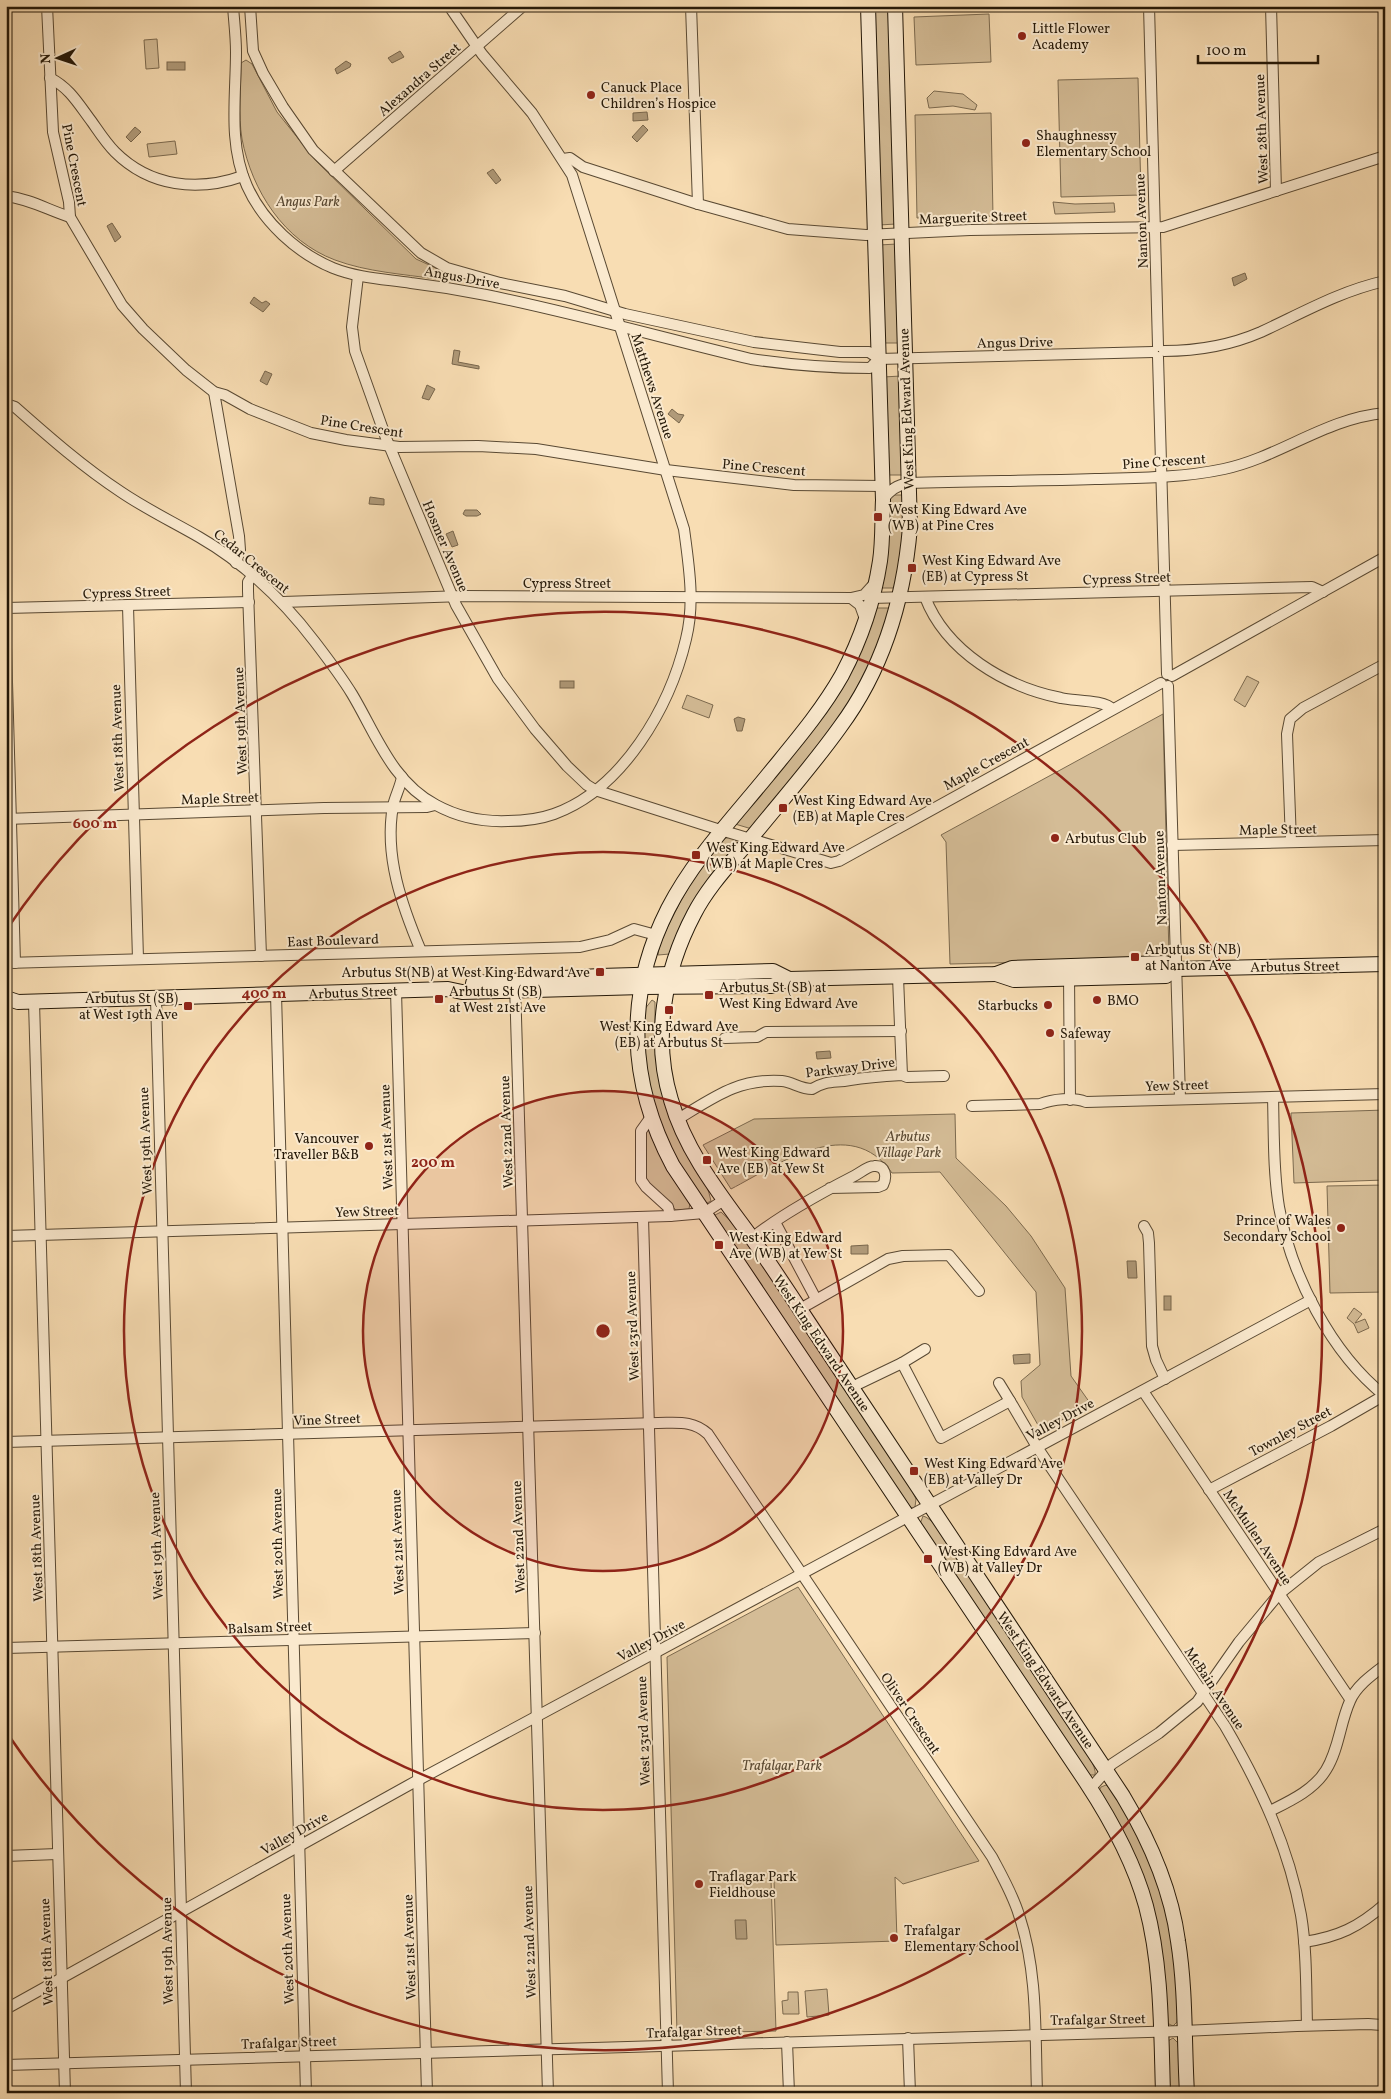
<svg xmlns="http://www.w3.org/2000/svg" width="1391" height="2099" viewBox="0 0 1391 2099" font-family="Vollkorn,serif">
  <rect width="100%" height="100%" fill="#f8ddb3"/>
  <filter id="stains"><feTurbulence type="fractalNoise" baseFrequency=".004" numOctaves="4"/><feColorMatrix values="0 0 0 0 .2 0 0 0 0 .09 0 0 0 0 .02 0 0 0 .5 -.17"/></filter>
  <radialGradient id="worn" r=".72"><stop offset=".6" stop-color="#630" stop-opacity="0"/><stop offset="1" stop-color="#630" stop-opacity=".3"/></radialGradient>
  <g fill="#d4bc96" stroke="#7c6a4f">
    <path d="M873,6h17l6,218 -17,1z"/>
    <path d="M915,6h44v3l-44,2z"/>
    <path d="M989,14l2,48 -75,3 -2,-48z"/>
    <path d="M157,39l2,29 -13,1 -2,-29z"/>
    <path d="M246,60l6,4 25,48 39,49 100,98 22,10 -2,10c-33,-5 -69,-7 -101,-19 -51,-19 -83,-69 -93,-121 -4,-24 -1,-52 -1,-76z"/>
    <path d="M1138,78l3,117 -80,2 -3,-117z"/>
    <path d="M934,91l29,3 14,11 -2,5 -22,-4 -24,2 -2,-10z"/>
    <path d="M991,113l2,103 -76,2 -2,-103z"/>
    <path d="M175,141l2,13 -28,3 -2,-13z"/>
    <path d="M1053,202l22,2 39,-1 1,9 -60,2z"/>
    <path d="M897,244l3,99h-18l-3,-98z"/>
    <path d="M901,376l3,99h-18l-3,-98z"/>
    <path d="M893,495h11l1,20 -8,73h-18l8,-90z"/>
    <path d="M873,608h19l-9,28 -35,71 -96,122 -17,-5 81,-102z"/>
    <path d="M1247,676l12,6 -14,25 -11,-7z"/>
    <path d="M687,695l26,10 -4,13 -27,-10z"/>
    <path d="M1163,714l6,242 -6,3 -213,5 -4,-122 -5,-7z"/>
    <path d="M730,837l5,2 2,6 -67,109 -12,1c-1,-17 50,-105 64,-116 3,-1 6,-1 8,-2z"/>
    <path d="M652,1000l3,2v38l54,153 2,8 -4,2 -8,-5 -39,-66 -17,-70 1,-52z"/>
    <path d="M1385,1110v70l-91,3 -3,-70z"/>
    <path d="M955,1114l1,44 50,48 25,30 34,52 6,88 19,27 -48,29 -20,-35 -1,-16 19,-16 -4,-73 -96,-120 -48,1c-42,-60 -113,-9 -161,16l-28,-44 51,-26z"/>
    <path d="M648,1126l42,77 -1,6 -13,1 -30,-29 -3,-45z"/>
    <path d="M1385,1185v107l-55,1 -3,-107z"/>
    <path d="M721,1212l15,14 171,254 9,19 -1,8 -3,1 -4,-3 -195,-289z"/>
    <path d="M1354,1308l8,6 -7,9 10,-4 4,9 -11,5 -4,-9 -7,-6z"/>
    <path d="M923,1516c15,2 57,74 68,89l-1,4 5,2 29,45v4l4,1c11,16 72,101 67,114h-6l-169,-251z"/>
    <path d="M798,1587l181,274 -76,23 -8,-7 2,64 -121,4 -2,-65h-3l5,151 -99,2 -10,-376z"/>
    <path d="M1106,1785l14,14 23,41 27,78 9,87 -2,17 -4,4 -6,-3 -7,-63 -61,-169 2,-4z"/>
    <path d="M827,1989l2,26 -22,2 -2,-26z"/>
    <path d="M788,1992h10l1,22h-16l-1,-13 6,-1z"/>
    <path d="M1173,2038l5,5 5,50h-16l1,-52z"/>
  </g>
  <g fill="#b09a79" stroke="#78664c">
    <path d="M400,51l4,6 -12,6 -4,-5z"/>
    <path d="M346,61l5,3 -1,3 -13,7 -2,-5z"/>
    <rect x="167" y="62" width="18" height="8"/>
    <path d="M647,112l1,8 -15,1v-8z"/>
    <path d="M643,125l5,5 -11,12 -5,-5z"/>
    <path d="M135,127l6,5 -10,10 -5,-5z"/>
    <path d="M493,169l8,11 -5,4 -9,-11z"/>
    <path d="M112,223l9,14 -6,5 -8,-16z"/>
    <path d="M1245,273l2,6 -13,7 -2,-8z"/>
    <path d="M254,297l8,6 4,-2 4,3 -7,8 -13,-9z"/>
    <path d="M454,350l6,1 -2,11 21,4v3l-27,-5z"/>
    <path d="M265,371l7,3 -5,11 -7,-4z"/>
    <path d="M427,385l8,4 -6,11 -7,-2z"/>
    <path d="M672,409l6,5 6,1 -5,8 -11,-9z"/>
    <path d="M370,497l14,2v6l-15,-1z"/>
    <path d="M465,510h12l4,4 -4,2h-11l-3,-2z"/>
    <path d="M453,531l5,14 -6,2 -6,-13z"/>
    <rect x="560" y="681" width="14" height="7"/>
    <path d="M738,717l7,2 -3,12h-5l-3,-12z"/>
    <path d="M830,1051l1,7 -14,1 -1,-7z"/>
    <path d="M868,1245v9h-17v-8z"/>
    <path d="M1127,1261h9l1,17h-9z"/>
    <rect x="1164" y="1296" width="7" height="14"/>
    <path d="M1030,1354v9l-16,1 -1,-9z"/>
    <path d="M735,1920h11l1,19h-11z"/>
  </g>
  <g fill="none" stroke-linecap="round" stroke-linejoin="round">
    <g stroke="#594933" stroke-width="12">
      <g id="street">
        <path d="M47,6l6,126 16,70 1,15 52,88 21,24 43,41 28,22 11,3 25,14 61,24 35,7 53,7 79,-1 58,3 130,21 128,15 88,1"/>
        <path d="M233,6c1,15 3,31 3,46 0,44 -8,92 11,134 16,36 50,67 86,82 25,10 52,11 78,15 25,3 50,7 75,12 89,18 177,43 265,64 40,6 79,9 119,9l9,-9"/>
        <path d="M250,6l3,45 10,22 20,34 30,43 108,103 26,15 53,15 65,13 60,18 129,28 86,10h29l10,7 274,-7"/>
        <path d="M691,6l7,198"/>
        <path d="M1149,6l9,340"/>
        <path d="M1271,6l5,185"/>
        <path d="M50,78c20,10 29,27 42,44 7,10 14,21 23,30 35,35 83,40 128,24"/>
        <path d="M563,159l7,-1 13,9 115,37 90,25 78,6 104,-5 193,-3 222,-71"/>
        <path d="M334,171l189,-165"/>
        <path d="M6,196c24,3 42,14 64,21"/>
        <path d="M358,276l-6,51 3,24 31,87 70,167 42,74 37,50 32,37 20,19 8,5 119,38 117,35 8,-2 322,-178"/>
        <path d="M1164,351c32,0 67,-6 97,-19 41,-19 79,-41 124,-51"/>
        <path d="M1158,357l9,317"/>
        <path d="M214,392l25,144 1,14 -4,13"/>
        <path d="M6,404l9,3c34,30 68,60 106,85 25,17 52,30 78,45 45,26 85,64 116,105 13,17 26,34 37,52 24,40 40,88 84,111 22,12 48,17 72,16 15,0 32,-2 46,-7 69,-25 116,-107 132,-175 9,-36 3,-73 -2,-110l-112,-354 -40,-62 -50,-59 -33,-48"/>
        <path d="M883,500c6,-10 14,-15 26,-17 62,-2 124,-2 186,-4 43,-1 87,-1 129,-10 56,-12 102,-51 161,-56"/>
        <path d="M252,576l-4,6v9l13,365"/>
        <path d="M925,597c21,55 81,90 136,101 12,3 44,2 51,11"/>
        <path d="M851,598l9,7 5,14"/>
        <path d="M871,598l441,-11 11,5"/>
        <path d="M283,602l181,-6 387,2 13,-3 10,-11"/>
        <path d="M128,606l10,353"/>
        <path d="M6,608l243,-6"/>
        <path d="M6,647l9,316"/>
        <path d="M1172,676l213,-119"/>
        <path d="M1168,686l12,413"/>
        <path d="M402,777c-2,11 -7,19 -9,29 -9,50 9,100 28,145"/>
        <path d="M6,819l318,-11 103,-1 8,-2"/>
        <path d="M1291,842l-4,-108 3,-15 13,-11 82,-44"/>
        <path d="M1172,845l213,-5"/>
        <path d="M6,963l574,-16 30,-7 24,-11 22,6"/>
        <path d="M1069,974l1,126"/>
        <path d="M898,977l4,98"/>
        <path d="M515,984l33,1109"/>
        <path d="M396,991l31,1102"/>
        <path d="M276,994l30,1099"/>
        <path d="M156,998l30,1095"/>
        <path d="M34,1002l31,1091"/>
        <path d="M725,1038l32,-1 9,-5 135,-1"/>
        <path d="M1273,1097c1,36 0,74 6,110 12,68 52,146 106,189"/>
        <path d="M972,1106l68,-2c13,-5 33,-7 46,-2l299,-8"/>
        <path d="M651,1117l-10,14v49l5,7 22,20 2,9"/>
        <path d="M678,1119c35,-21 60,-41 104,-38 10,1 19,8 30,8 15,-9 22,-6 38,-9 18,-3 34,-4 52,-5l5,2 37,-1"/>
        <path d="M643,1218l25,875"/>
        <path d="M775,1222l41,77"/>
        <path d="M1144,1226l4,7 1,10 3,103 4,14 9,19"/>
        <path d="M6,1236l664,-20 34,-3 20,-13"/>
        <path d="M752,1238c30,-24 67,-44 102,-62 6,-3 14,-10 20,-10 12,-1 13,11 9,19l-5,2 -48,1"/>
        <path d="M800,1309l88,-50 15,-3 46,-1 30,36"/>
        <path d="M902,1363l23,-14"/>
        <path d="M999,1383l11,18"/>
        <path d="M852,1387l50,-24 39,75 69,-37 27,46 188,279c35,60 64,121 76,189 6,36 5,74 6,110"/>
        <path d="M1143,1391l207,308"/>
        <path d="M6,1442l652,-19c19,0 35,-3 50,11l284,423c10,19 21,38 27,58 19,57 16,119 18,178"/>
        <path d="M1209,1490l122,-64 52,-30"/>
        <path d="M6,1648l529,-15"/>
        <path d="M1091,1788l21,-24 47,-31 38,-31 42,-60 40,-48 40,-32 66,-33"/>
        <path d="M1270,1811c20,-10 44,-21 56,-41 13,-21 14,-47 24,-69 6,-15 23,-27 35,-36"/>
        <path d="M6,1856l51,-2"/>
        <path d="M1304,1942c34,-5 55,-15 81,-38"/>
        <path d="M6,2009l403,-224 902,-485"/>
        <path d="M908,2038l2,55"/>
        <path d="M787,2042l2,51"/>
        <path d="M6,2065l1177,-34 114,-5 71,-2 14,1"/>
      </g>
    </g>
    <g stroke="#241808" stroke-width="16">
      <g id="secondary">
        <path d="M868,6l15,494c-1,20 0,41 -3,61 -6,39 -20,80 -38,114 -21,37 -48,68 -74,100 -35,43 -75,85 -100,134 -43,85 -40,173 5,257l413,616c25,38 48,80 60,124 16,60 15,125 17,187"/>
        <path d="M895,6l15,521c-6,71 -27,142 -70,200 -27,38 -59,74 -88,110 -20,25 -43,48 -58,77 -30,57 -42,124 -23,186 14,50 48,93 78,134 20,28 39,57 58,86 106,158 211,317 316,476 27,45 48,92 55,145 8,50 6,101 9,152"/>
        <path d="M996,974l18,6 152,-4 10,-7"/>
        <path d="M473,983l127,-7 173,-5 16,8"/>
        <path d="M6,998l12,4 430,-13 14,3 180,-5 130,-1 17,-7 207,-5 16,-6 153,-5 11,6 209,-5"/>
      </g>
    </g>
    <use href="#street" stroke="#fae9ce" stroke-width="10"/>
    <use href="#secondary" stroke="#fae9ce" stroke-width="14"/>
  </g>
  <circle cx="603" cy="1331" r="240" fill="#8f2418" fill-opacity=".12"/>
  <g fill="none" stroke="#8f2418" stroke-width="2.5">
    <circle cx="603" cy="1331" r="240"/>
    <circle cx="603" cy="1331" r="479"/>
    <path d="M7 929A719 719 0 1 1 7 1733"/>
  </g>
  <g fill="#8f2418" stroke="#fae9ce" stroke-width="2">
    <circle cx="1022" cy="36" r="5"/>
    <circle cx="591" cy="95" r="5"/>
    <circle cx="1026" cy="143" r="5"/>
    <rect x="873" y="512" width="10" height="10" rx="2.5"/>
    <rect x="907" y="563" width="10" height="10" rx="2.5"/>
    <rect x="778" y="803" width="10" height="10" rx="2.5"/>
    <circle cx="1055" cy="838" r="5"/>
    <rect x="691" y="850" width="10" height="10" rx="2.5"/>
    <rect x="1130" y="952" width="10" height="10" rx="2.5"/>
    <rect x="595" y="967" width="10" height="10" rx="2.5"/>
    <rect x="704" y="990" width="10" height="10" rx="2.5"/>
    <rect x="434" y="994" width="10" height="10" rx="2.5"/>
    <circle cx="1097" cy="1000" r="5"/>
    <circle cx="1048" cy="1005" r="5"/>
    <rect x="183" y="1001" width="10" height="10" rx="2.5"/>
    <rect x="664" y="1005" width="10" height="10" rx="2.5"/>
    <circle cx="1050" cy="1033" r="5"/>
    <circle cx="369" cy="1146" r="5"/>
    <rect x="702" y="1155" width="10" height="10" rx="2.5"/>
    <circle cx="1341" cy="1228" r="5"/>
    <rect x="714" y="1240" width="10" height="10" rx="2.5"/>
    <rect x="909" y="1466" width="10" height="10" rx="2.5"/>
    <rect x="923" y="1554" width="10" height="10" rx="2.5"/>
    <circle cx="699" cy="1884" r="5"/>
    <circle cx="894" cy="1938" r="5"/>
  </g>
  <g text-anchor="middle" stroke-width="4" stroke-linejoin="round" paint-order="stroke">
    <g font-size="14" fill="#241808" stroke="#fae9ce" text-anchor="start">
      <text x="1032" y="33">Little Flower<tspan x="1032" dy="16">Academy</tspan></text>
      <text x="601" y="92">Canuck Place<tspan x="601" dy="16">Children’s Hospice</tspan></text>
      <text x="1036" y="140">Shaughnessy<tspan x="1036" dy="16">Elementary School</tspan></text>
      <text x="888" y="514">West King Edward Ave<tspan x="888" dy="16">(WB) at Pine Cres</tspan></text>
      <text x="922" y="565">West King Edward Ave<tspan x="922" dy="16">(EB) at Cypress St</tspan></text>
      <text x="793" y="805">West King Edward Ave<tspan x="793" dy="16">(EB) at Maple Cres</tspan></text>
      <text x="1065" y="843">Arbutus Club</text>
      <text x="706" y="852">West King Edward Ave<tspan x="706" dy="16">(WB) at Maple Cres</tspan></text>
      <text x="1145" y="954">Arbutus St (NB)<tspan x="1145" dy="16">at Nanton Ave</tspan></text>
      <text x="590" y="977" text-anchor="end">Arbutus St(NB) at West King Edward Ave</text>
      <text x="719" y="992">Arbutus St (SB) at<tspan x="719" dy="16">West King Edward Ave</tspan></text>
      <text x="449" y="996">Arbutus St (SB)<tspan x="449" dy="16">at West 21st Ave</tspan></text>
      <text x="178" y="1003" text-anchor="end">Arbutus St (SB)<tspan x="178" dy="16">at West 19th Ave</tspan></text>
      <text x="1107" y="1005">BMO</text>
      <text x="1038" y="1010" text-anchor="end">Starbucks</text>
      <text x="669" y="1031" text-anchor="middle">West King Edward Ave<tspan x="669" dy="16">(EB) at Arbutus St</tspan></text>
      <text x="1060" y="1038">Safeway</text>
      <text x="359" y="1143" text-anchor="end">Vancouver<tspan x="359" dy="16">Traveller B&amp;B</tspan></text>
      <text x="717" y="1157">West King Edward<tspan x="717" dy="16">Ave (EB) at Yew St</tspan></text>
      <text x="1331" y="1225" text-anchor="end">Prince of Wales<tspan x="1331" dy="16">Secondary School</tspan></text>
      <text x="729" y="1242">West King Edward<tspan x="729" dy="16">Ave (WB) at Yew St</tspan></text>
      <text x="924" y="1468">West King Edward Ave<tspan x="924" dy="16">(EB) at Valley Dr</tspan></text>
      <text x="938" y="1556">West King Edward Ave<tspan x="938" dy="16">(WB) at Valley Dr</tspan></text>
      <text x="709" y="1881">Traflagar Park<tspan x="709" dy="16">Fieldhouse</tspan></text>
      <text x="904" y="1935">Trafalgar<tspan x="904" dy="16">Elementary School</tspan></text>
    </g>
    <g font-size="14" fill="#241808" stroke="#fae9ce">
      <text transform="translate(419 79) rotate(-41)" y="5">Alexandra Street</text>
      <text transform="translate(1261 129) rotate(-92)" y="5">West 28th Avenue</text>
      <text transform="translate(75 165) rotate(79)" y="5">Pine Crescent</text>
      <text transform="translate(973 217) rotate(-2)" y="5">Marguerite Street</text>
      <text transform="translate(1141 221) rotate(-92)" y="5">Nanton Avenue</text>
      <text transform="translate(462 277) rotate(10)" y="5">Angus Drive</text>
      <text transform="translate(1015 342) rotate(-1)" y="5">Angus Drive</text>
      <text transform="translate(653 386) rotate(72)" y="5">Matthews Avenue</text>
      <text transform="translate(906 409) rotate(-92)" y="5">West King Edward Avenue</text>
      <text transform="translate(362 426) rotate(9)" y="5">Pine Crescent</text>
      <text transform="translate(1164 461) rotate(-4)" y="5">Pine Crescent</text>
      <text transform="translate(764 467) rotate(5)" y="5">Pine Crescent</text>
      <text transform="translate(446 546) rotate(67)" y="5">Hosmer Avenue</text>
      <text transform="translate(252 561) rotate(39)" y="5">Cedar Crescent</text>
      <text transform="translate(1127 578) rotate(-2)" y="5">Cypress Street</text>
      <text x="567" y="588">Cypress Street</text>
      <text transform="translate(127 592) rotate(-2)" y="5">Cypress Street</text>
      <text transform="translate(240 721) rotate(-92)" y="5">West 19th Avenue</text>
      <text transform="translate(117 738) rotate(-92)" y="5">West 18th Avenue</text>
      <text transform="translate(986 763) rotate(-29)" y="5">Maple Crescent</text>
      <text transform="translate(220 798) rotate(-2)" y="5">Maple Street</text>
      <text transform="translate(1278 829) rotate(-1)" y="5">Maple Street</text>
      <text transform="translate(1160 878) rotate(-92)" y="5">Nanton Avenue</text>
      <text transform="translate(333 940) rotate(-2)" y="5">East Boulevard</text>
      <text transform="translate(1295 966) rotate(-1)" y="5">Arbutus Street</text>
      <text transform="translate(353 992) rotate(-2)" y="5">Arbutus Street</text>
      <text transform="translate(850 1067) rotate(-7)" y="5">Parkway Drive</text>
      <text transform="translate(1177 1085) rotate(-2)" y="5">Yew Street</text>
      <text transform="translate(506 1132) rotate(-92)" y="5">West 22nd Avenue</text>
      <text transform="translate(386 1137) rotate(-92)" y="5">West 21st Avenue</text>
      <text transform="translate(145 1141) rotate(-92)" y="5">West 19th Avenue</text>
      <text transform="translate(367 1211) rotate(-2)" y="5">Yew Street</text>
      <text transform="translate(632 1326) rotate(-92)" y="5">West 23rd Avenue</text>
      <text transform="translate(822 1343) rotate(56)" y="5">West King Edward Avenue</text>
      <text transform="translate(327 1419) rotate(-2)" y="5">Vine Street</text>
      <text transform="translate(1060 1419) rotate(-28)" y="5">Valley Drive</text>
      <text transform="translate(1290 1431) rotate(-28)" y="5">Townley Street</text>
      <text transform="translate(518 1537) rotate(-92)" y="5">West 22nd Avenue</text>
      <text transform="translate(1258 1537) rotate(56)" y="5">McMullen Avenue</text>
      <text transform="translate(397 1542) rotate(-92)" y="5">West 21st Avenue</text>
      <text transform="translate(277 1544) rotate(-91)" y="5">West 20th Avenue</text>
      <text transform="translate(156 1546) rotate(-92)" y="5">West 19th Avenue</text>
      <text transform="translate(36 1548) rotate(-92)" y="5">West 18th Avenue</text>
      <text transform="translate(270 1627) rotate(-2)" y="5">Balsam Street</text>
      <text transform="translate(651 1640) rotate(-28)" y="5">Valley Drive</text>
      <text transform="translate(1046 1680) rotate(56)" y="5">West King Edward Avenue</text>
      <text transform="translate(1215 1688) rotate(56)" y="5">McBain Avenue</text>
      <text transform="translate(911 1713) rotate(56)" y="5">Oliver Crescent</text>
      <text transform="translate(643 1731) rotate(-92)" y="5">West 23rd Avenue</text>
      <text transform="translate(294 1833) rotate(-29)" y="5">Valley Drive</text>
      <text transform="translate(529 1942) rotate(-92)" y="5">West 22nd Avenue</text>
      <text transform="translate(409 1947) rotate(-92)" y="5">West 21st Avenue</text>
      <text transform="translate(287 1949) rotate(-92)" y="5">West 20th Avenue</text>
      <text transform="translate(167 1951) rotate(-91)" y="5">West 19th Avenue</text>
      <text transform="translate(46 1952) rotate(-92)" y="5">West 18th Avenue</text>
      <text transform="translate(1098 2019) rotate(-1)" y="5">Trafalgar Street</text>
      <text transform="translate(694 2031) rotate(-2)" y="5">Trafalgar Street</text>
      <text transform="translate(289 2042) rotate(-2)" y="5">Trafalgar Street</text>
    </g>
    <g font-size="14" font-style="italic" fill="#594933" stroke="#fae9ce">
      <text x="308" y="206">Angus Park</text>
      <text x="908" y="1141">Arbutus<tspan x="908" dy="16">Village Park</tspan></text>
      <text x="782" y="1770">Trafalgar Park</text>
    </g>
  </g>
  <circle cx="603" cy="1331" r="8" fill="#8f2418" stroke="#fae9ce" stroke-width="2.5"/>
  <g font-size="15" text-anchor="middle" font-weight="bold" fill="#8f2418" stroke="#fae9ce" stroke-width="4" stroke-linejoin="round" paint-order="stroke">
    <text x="95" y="828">600 m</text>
    <text x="264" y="998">400 m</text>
    <text x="433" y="1167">200 m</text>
  </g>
  <rect width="1391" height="2099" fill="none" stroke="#f8ddb3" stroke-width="25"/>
  <rect x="8" y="8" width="1376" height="2084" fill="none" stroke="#241808" stroke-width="2.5"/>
  <rect x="12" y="12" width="1366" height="2074" fill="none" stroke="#241808"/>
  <g transform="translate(58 58) rotate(267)" stroke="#fae9ce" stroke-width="4" paint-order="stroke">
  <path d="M0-4L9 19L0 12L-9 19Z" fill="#241808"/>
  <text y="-8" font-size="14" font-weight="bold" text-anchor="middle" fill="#241808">N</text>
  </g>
  <path d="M1198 55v8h120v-8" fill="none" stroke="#241808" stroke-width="2.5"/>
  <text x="1206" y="55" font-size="15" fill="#241808" stroke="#fae9ce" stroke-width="4" paint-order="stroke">100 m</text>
  <rect width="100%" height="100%" filter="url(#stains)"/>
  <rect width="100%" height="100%" fill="url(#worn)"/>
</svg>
